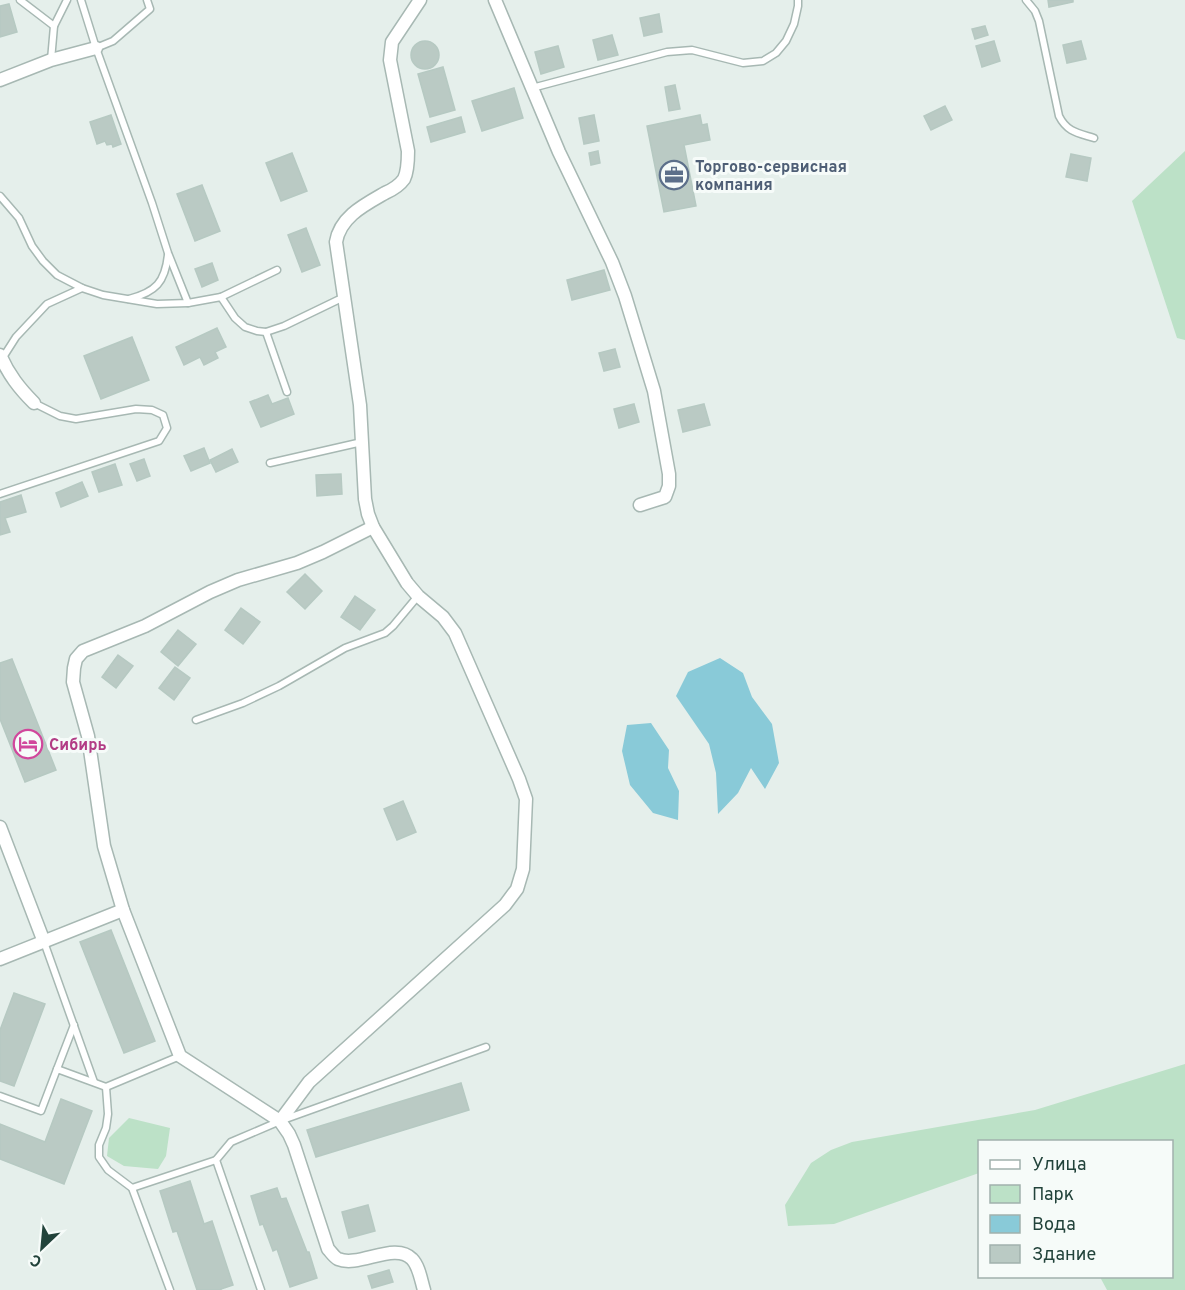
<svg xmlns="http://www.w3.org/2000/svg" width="1185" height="1290" viewBox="0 0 1185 1290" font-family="Overpass,sans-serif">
  <rect width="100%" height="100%" fill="#e5efeb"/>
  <g fill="#bce1c7">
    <path d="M1185,151v189l-8,-2 -45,-137z"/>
    <path d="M1185,1064v226h-78l-7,-13 72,-1v-134h-192l-1,31 -145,51 -46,2 -3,-21 26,-42 20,-13 21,-8 183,-32z"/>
    <path d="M129,1118l41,10 -4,28 -8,13 -34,-3 -17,-10 2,-18z"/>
  </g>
  <g fill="#89cad8">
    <path d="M720,658l23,15 9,24 20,27 7,39 -14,26 -14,-21 -13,25 -20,21 -2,-41 -7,-29 -33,-48 12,-24z"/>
    <path d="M651,723l18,27 -1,18 11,23 -1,29 -25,-7 -23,-28 -8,-34 5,-26z"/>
  </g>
  <g fill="#bacac4" stroke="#b6c9c2" stroke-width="1.5">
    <path d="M1048,0h25v2l-24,5z"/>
    <path d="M9,4l8,28 -17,5v-31z"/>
    <path d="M659,14l3,18 -18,4 -4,-18z"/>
    <path d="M985,26l3,9 -13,4 -3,-10z"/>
    <path d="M612,35l6,20 -20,5 -5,-20z"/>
    <path d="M994,41l6,20 -18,6 -6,-21z"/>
    <path d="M1081,41l5,18 -19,4 -4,-18z"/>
    <circle cx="425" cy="55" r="14"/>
    <path d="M558,46l6,21 -23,7 -6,-22z"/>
    <path d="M443,67l12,43 -25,7 -12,-43z"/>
    <path d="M675,85l5,24 -11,2 -4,-24z"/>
    <path d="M514,88l9,30 -41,13 -10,-30z"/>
    <path d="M945,106l7,14 -21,10 -7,-14z"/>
    <path d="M111,115l10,29 -8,3 -1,-3 -5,1 -2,-4 -8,3 -7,-22z"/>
    <path d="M594,115l5,26 -15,3 -5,-26z"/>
    <path d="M700,115l2,10 5,-1 3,16 -26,5 12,61 -32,6 -17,-86z"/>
    <path d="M461,117l4,15 -34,10 -4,-15z"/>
    <path d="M598,151l2,12 -9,2 -2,-12z"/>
    <path d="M292,153l15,38 -26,10 -15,-38z"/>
    <path d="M1071,154l20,4 -4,23 -21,-4z"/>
    <path d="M202,185l18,46 -25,10 -18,-47z"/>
    <path d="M306,228l14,37 -18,7 -14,-37z"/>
    <path d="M212,263l6,17 -16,7 -7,-18z"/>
    <path d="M604,270l6,20 -38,10 -5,-20z"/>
    <path d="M217,328l9,19 -11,5 3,6 -14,7 -4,-8 -16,8 -8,-18z"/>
    <path d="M132,337l17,43 -48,19 -17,-43z"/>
    <path d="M615,349l5,18 -16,4 -5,-18z"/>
    <path d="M268,395l4,9 16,-6 6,16 -33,13 -11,-25z"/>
    <path d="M634,404l5,18 -20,6 -5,-19z"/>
    <path d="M704,404l6,21 -27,7 -5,-22z"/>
    <path d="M204,448l6,15 -19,8 -7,-15z"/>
    <path d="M232,449l6,13 -22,10 -6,-12z"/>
    <path d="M144,459l6,17 -13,5 -7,-17z"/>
    <path d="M115,464l7,21 -23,7 -7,-20z"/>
    <path d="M341,474l1,20 -25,2 -1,-21z"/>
    <path d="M82,482l6,14 -27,11 -5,-14z"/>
    <path d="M21,495l5,17 -21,6 5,14 -10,3v-33z"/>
    <path d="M305,574l17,17 -17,18 -18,-17z"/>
    <path d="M355,596l20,14 -15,20 -19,-13z"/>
    <path d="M241,608l19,14 -17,22 -18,-14z"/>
    <path d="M178,630l18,14 -18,22 -17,-14z"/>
    <path d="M118,655l15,11 -17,22 -14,-11z"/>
    <path d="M12,659l44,111 -31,12 -25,-63v-56z"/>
    <path d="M175,667l15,11 -16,22 -15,-12z"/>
    <path d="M403,801l13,31 -19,8 -13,-31z"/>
    <path d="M111,930l44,111 -31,12 -44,-111z"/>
    <path d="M14,993l31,11 -31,82 -14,-5v-51z"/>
    <path d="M461,1083l8,27 -153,47 -9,-27z"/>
    <path d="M61,1099l31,12 -28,73 -64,-25v-35l45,18z"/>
    <path d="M190,1181l14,43 8,-3 21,64 -12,4v1h-24l-20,-59 -4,1 -13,-41z"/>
    <path d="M277,1188l4,11 5,-1 21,54h2l8,26 -27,9 -13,-38 -4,2 -10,-27 -3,1 -9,-29z"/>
    <path d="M368,1205l7,26 -26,7 -7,-26z"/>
    <path d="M389,1270l4,12 -21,6 -4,-12z"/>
  </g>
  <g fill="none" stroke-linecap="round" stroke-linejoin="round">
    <g stroke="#a7b8b3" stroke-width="9">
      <g id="lane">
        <path d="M20,0l34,26"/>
        <path d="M1026,0l9,11 4,10 20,95c8,16 19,17 35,22"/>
        <path d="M96,48l17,-7 37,-32 -3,-9"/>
        <path d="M51,60l3,-34 13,-26"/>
        <path d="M532,88l135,-36 25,-2 51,13 20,-2 13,-8 10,-12 8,-17 4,-18v-6"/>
        <path d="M0,196l19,22 13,28 11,15 14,14 25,13 21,7 54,9 31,-1 -20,-50 -16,-50 -56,-155 -15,-48"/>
        <path d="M221,297l56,-27"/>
        <path d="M129,299c27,-7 36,-17 39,-44"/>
        <path d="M188,303l33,-6 14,21 10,9 12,4 9,1 18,-6 60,-29"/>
        <path d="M266,332l21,60"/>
        <path d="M2,359l14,-22 31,-33 35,-16"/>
        <path d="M270,463l92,-21"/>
        <path d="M0,494l159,-53 8,-13 -4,-13 -11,-5 -16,-1 -60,10 -16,-3 -26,-13"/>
        <path d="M196,720l47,-17 36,-17 66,-38 40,-15 8,-7 25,-30"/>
        <path d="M44,942l50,140"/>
        <path d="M57,1069l17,-44"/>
        <path d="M106,1087l2,27 -2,14 -7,17v12l9,13 24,18 38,102"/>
        <path d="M0,1096l41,15 16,-42 49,18 74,-31"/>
        <path d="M132,1188l84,-28"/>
        <path d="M261,1290l-45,-130 15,-18 49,-21 206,-74"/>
      </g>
    </g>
    <g stroke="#a7b8b3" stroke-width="15">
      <g id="street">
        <path d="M495,0l64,152 53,110 13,34 29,95 15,83v12l-4,11 -25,8"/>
        <path d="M0,80l51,-20 45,-12"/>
        <path d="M0,355c9,20 19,33 34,48"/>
        <path d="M373,527l-50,25 -26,11 -59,17 -28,12 -65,34 -62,25 -7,8 -2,9 -1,14 15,54 16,110 19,64 57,146 100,65 9,13 5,11 34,104c3,3 6,8 10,10 21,9 57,-18 74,0 7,7 9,21 12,31"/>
        <path d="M0,827l44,115"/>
        <path d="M0,959l123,-49"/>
        <path d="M280,1121l29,-39 196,-177 12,-16 6,-20 3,-70 -7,-20 -64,-146 -12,-16 -25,-21 -11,-13 -34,-56 -5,-13 -3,-15 -5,-94 -24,-163c4,-25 28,-37 49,-49 7,-3 14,-7 19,-14 4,-8 4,-19 4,-28l-18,-91 2,-18 28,-42"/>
      </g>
    </g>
    <use href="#lane" stroke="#fff" stroke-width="6"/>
    <use href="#street" stroke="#fff" stroke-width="12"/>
  </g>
  <defs>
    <g id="office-ring" transform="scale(1.5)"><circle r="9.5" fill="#f6fbf9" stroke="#5c6f8a" stroke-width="1.5"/><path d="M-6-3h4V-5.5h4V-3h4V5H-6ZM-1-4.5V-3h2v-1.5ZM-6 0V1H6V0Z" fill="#5c6f8a"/></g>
    <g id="hotel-ring" transform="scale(1.5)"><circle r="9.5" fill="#f6fbf9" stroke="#d1479c" stroke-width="1.5"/><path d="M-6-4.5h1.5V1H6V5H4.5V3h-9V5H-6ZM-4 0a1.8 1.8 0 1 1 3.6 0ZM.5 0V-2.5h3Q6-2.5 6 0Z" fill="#d1479c"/></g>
  </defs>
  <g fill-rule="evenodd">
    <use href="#office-ring" x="674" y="175"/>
    <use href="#hotel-ring" x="28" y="744"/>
  </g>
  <g text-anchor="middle" stroke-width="6" stroke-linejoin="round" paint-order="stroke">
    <g font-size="16" font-weight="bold" fill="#4e5e75" stroke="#f6fbf9" text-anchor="start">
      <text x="695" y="172">Торгово-сервисная<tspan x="695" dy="18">компания</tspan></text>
    </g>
    <g font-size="16" font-weight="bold" fill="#b23c85" stroke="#f6fbf9" text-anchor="start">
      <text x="49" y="750">Сибирь</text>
    </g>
  </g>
  <rect x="978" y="1140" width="195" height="138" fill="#f6fbf9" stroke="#a1b1ad" stroke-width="1.5"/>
  <rect x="990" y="1160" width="30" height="9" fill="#ffffff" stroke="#a1b1ad" stroke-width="1.5"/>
  <text x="1032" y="1170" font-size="18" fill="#22433b">Улица</text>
  <rect x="990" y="1185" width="30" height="18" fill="#bce1c7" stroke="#a1b1ad" stroke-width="1.5"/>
  <text x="1032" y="1200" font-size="18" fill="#22433b">Парк</text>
  <rect x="990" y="1215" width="30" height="18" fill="#89cad8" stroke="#a1b1ad" stroke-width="1.5"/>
  <text x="1032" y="1230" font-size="18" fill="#22433b">Вода</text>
  <rect x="990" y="1245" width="30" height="18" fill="#bacac4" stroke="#a1b1ad" stroke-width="1.5"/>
  <text x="1032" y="1260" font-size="18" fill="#22433b">Здание</text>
  <g transform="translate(42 1248) rotate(206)" stroke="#f6fbf9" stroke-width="4.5" paint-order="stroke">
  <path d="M0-4.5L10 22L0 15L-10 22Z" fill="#22433b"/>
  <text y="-9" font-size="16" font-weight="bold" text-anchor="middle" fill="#22433b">С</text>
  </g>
</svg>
